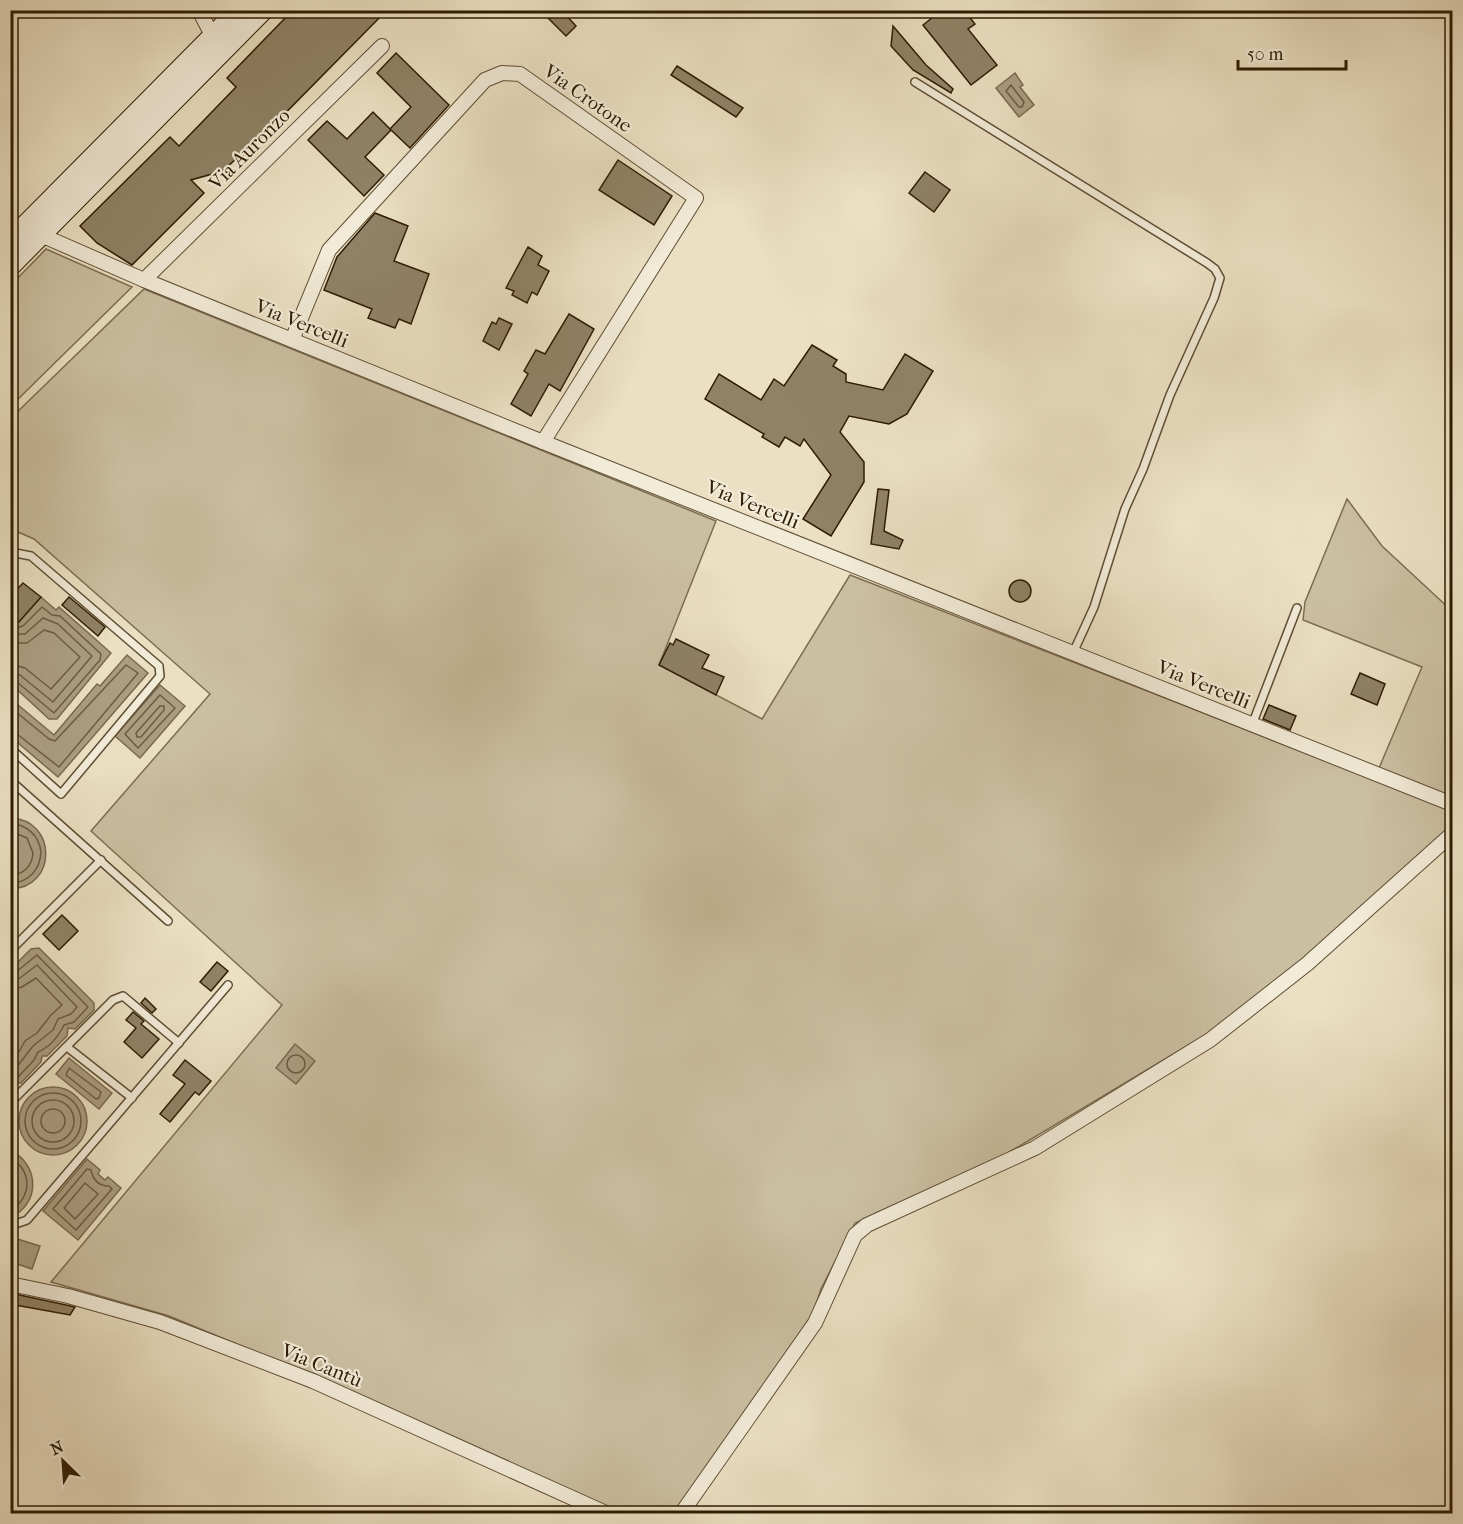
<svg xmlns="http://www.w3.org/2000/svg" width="1463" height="1524" viewBox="0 0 1463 1524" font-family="'IM FELL French Canon',serif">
  <rect width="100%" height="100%" fill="#ebe0c3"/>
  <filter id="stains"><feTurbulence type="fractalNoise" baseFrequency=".00333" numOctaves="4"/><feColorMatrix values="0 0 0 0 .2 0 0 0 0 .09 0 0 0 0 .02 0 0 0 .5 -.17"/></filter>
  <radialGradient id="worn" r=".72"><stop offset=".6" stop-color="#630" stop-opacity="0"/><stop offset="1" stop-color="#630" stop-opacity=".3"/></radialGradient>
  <g fill="#cbbfa2" stroke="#7c6e52" stroke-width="1.5">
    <path d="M46,249l86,38 -121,119v-121z"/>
    <path d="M144,289l572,232 -57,144 103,54 88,-144 600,234 2,19 -147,132 -98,74 -216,129 -136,60 -34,66 -8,24 -61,93 -76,107h-58l-287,-130 -162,-67 -118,-34 231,-277 -191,-174 119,-137 -176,-155 -23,-10v-111z"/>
    <path d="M1347,499l35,47 70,65v186l-73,-29 43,-101 -119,-47 2,-18z"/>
  </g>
  <g fill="#ab9d82" stroke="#79694f" stroke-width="1.5">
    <path d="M1015,73l8,12 -3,2 14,18 -15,12 -23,-29z"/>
    <path d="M41,597l15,13 3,-3 52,46 -54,66h-8l-38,-35v-68z"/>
    <path d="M127,655l21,18 -90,104 -47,-40v-38l43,36 43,-51 3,2z"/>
    <path d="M160,685l25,21 -45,52 -25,-22z"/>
    <path d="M11,818c46,2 47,70 -1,71z"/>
    <path d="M39,948l55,55v7l-19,19 -7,-1 -1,8 -20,20h-5l-1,6 -20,21h-7l-4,-3 1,-111 20,-20z"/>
    <path d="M295,1044l20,17 -19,23 -20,-16z"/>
    <path d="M69,1058l43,35 -13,16 -43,-35z"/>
    <circle cx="53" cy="1121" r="34"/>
    <path d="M11,1151c29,14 29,53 0,66z"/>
    <path d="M87,1159l13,11 -2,4 7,6 3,-3 13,11 -43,52 -35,-29z"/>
    <path d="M11,1237l29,9 -8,23 -21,-7z"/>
  </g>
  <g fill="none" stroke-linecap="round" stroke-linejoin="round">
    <g stroke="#6c5c42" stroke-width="1.5">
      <path d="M1011,85l13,17 -2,5h-3l-13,-16z"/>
      <path d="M10,624l6,4 7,-2 19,-19 10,8 8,1 41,38 -1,6 -46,53 -37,-31 -7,-2"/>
      <path d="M10,634h15l18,-16 15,6 34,32 -39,46 -33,-27 -10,-2"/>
      <path d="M10,643h17l17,-13 10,3 26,24 -29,32 -26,-21 -15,-4"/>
      <path d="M160,695l15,13 -37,40 -13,-14z"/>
      <path d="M160,706h4v4l-23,27h-4l-1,-4z"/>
      <path d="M10,707l39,32 6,2 71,-76 12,8 -79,94 -42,-33 -7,-2"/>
      <path d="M10,823c17,2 29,12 31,29 -1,18 -12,30 -31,32"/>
      <path d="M10,831l17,7 6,15c-1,13 -9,21 -23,23"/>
      <path d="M10,973l6,-1 21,-17 51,52 -14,15 -10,3c-6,12 -14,22 -26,27l-4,8 -15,16h-9"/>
      <path d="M10,981l10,-3 17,-13 40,42 -6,7 -13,5 -5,11 -20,16 -17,22 -6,1"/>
      <path d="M10,990l12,-3 14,-9 26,27 -11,10 -14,18 -12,8 -6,11 -9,8"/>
      <circle cx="296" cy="1064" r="9"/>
      <path d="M69,1068l32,24 -2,6 -3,1 -30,-24z"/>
      <circle cx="53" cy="1121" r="28"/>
      <circle cx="53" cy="1121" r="21"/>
      <circle cx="53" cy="1121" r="12"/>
      <path d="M10,1158c23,12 22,40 0,53"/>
      <path d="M87,1169l4,1c2,10 8,16 18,16l3,3 -36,41 -23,-21z"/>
      <path d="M85,1183l13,11 -23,25 -11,-11z"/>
    </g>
  </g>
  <g fill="#908267" stroke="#2e1c03" stroke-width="1.5">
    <path d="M293,10h94l-145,147 -2,-2 -17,16 -32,9 13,13 -72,72 -35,-22 -17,-17 90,-89 9,9 57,-59 -9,-9z"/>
    <path d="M555,10h6l15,16 -10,10 -18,-18z"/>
    <path d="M942,10h22l11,14 -7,5 29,36 -26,20 -48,-60z"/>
    <path d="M893,26l33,39 27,24 -2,4 -38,-23 -22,-24z"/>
    <path d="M396,53l53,52 -39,43 -19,-18 -26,27 19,18 -20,21 -56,-56 19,-19 20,18 26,-27 17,17 21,-22 -34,-34z"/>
    <path d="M677,66l66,42 -7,9 -65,-42z"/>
    <path d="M618,160l54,36 -18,29 -55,-35z"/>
    <path d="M925,172l25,18 -16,22 -25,-19z"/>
    <path d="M375,213l33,13 -14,35 35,13 -18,50 -12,-5 -4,9 -27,-10 4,-9 -48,-19 13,-33z"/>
    <path d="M528,247l14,9 -4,9 11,6 -12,24 -5,-3 -5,11 -15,-8 2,-4 -8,-3z"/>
    <path d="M569,314l25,15 -34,62 -11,-7 -18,32 -20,-12 17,-30 -4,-3 12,-21 9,4z"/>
    <path d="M499,318l13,6 -13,26 -16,-9 9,-19 4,2z"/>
    <path d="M812,345l25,15 -4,6 13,8v8l37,8 22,-36 28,17 -26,43 -18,10 -40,-8 -9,16 24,30v20l-33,54 -28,-17 28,-44 -27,-36 -4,7 -15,-9 -6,10 -17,-10 2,-3 -59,-35 14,-25 42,26 13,-21 10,7z"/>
    <path d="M878,489l11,1 -5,41 19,9 -4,9 -28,-5z"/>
    <circle cx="1020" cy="591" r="11"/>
    <path d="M23,583l18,14 -23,26 -8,-7v-19z"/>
    <path d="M69,597l36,30 -7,9 -36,-31z"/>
    <path d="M676,639l33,16 -7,13 22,9 -8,18 -57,-30 11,-22 3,2z"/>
    <path d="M1360,673l25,11 -8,21 -26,-11z"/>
    <path d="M1269,705l27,11 -6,14 -27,-11z"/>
    <path d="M62,915l16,16 -19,19 -16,-16z"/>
    <path d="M217,962l11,9 -17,20 -11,-9z"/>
    <path d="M145,998l11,11 -4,4 -11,-10z"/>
    <path d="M133,1012l11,9 -3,3 18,15 -17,19 -18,-16 12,-14 -10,-8z"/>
    <path d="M185,1060l26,21 -12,14 -4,-3 -25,30 -10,-8 25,-30 -12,-9z"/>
    <path d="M10,1293l56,12 9,2 -5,8 -60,-11z"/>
  </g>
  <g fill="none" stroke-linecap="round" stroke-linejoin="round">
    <g stroke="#5d4d33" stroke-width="10">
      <g id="lane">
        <path d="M915,82l292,181 8,6 5,9 -6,20 -44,97 -27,74 -18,40 -31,98 -21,46"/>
        <path d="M10,552l21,4 128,110 1,10 -99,118 -51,-46"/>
        <path d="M1252,725l45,-117"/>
        <path d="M10,780l158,141"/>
        <path d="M10,951l91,-91"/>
        <path d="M67,1047l65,51"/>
        <path d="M10,1103l103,-103 10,-4 56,47"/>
        <path d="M10,1226l17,-6 201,-235"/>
      </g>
    </g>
    <g stroke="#5d4d33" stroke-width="16">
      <g id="street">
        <path d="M199,10l14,27"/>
        <path d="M41,235l103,45 399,162 909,362"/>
        <path d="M144,280l238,-234"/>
        <path d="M292,340l37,-90 156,-170 17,-7 18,1 176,124 -153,244"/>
        <path d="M10,1284l58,12 92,26 153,59 295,133"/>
        <path d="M681,1514l134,-191 40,-88 12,-10 168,-77 175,-108 97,-76 145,-130"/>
      </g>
    </g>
    <g stroke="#2e1c03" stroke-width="22">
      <g id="secondary">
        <path d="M10,241l229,-231"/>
        <path d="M10,266l253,-256"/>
      </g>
    </g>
    <use href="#lane" stroke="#f2ebd8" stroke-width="7"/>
    <use href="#street" stroke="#f2ebd8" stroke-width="14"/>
    <use href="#secondary" stroke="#f2ebd8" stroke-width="20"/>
  </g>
  <g text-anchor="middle" stroke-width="4.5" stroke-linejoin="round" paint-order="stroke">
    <g font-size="20" fill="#2e1c03" stroke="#f2ebd8">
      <text transform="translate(588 98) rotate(35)" y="7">Via Crotone</text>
      <text transform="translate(249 149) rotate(-45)" y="7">Via Auronzo</text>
      <text transform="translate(302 323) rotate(22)" y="7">Via Vercelli</text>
      <text transform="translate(753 504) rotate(22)" y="7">Via Vercelli</text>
      <text transform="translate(1204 684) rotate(22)" y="7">Via Vercelli</text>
      <text transform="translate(322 1365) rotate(22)" y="7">Via Cantù</text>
    </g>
  </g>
  <rect width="1463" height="1524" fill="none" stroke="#ebe0c3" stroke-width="36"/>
  <rect x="12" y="12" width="1439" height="1500" fill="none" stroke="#2e1c03" stroke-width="3"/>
  <rect x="18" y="18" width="1427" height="1488" fill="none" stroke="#2e1c03" stroke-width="1.5"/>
  <g transform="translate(63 1461) rotate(335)" stroke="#f2ebd8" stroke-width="4.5" paint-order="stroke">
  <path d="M0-4.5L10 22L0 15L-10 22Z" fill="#2e1c03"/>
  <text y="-9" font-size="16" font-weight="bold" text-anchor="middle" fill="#2e1c03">N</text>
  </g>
  <path d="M1238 60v9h108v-9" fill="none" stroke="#2e1c03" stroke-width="3"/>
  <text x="1247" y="60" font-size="18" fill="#2e1c03" stroke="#f2ebd8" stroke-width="4.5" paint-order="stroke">50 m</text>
  <rect width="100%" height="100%" filter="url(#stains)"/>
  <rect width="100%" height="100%" fill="url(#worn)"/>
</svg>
